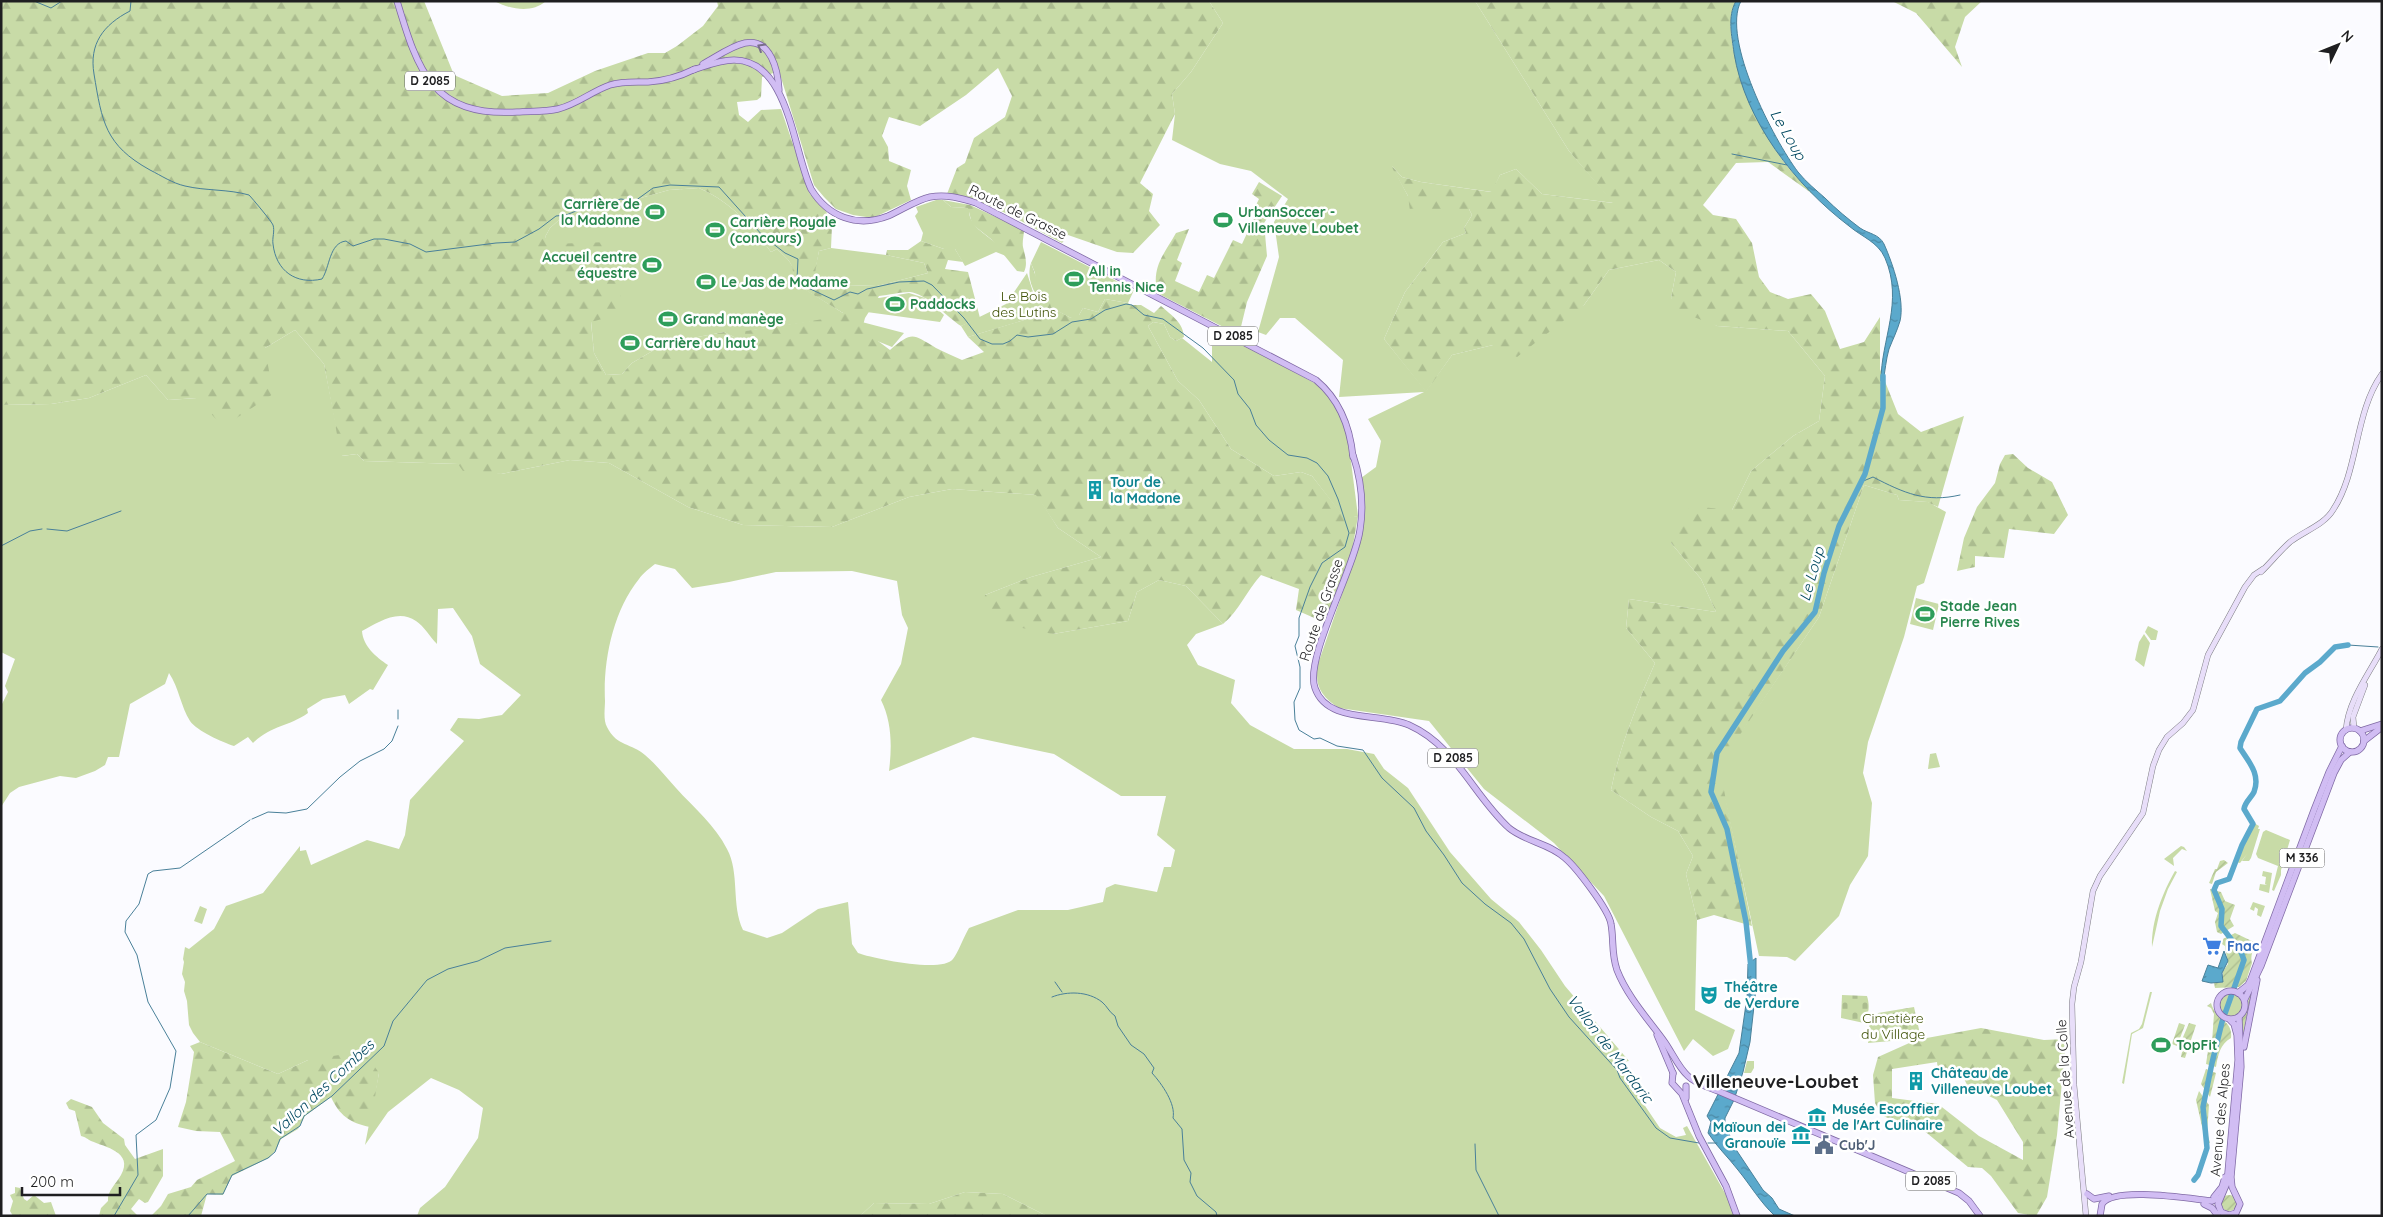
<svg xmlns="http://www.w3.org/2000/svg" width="2383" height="1217" viewBox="0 0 2383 1217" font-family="Quicksand,sans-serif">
  <defs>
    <pattern id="forest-firs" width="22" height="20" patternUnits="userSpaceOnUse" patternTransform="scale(1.25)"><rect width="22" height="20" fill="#c8dba7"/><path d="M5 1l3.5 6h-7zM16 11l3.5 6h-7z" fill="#abbc8f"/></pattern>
    <pattern id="cemetery-stones" width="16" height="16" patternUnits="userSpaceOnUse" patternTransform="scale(1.25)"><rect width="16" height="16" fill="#c8dba7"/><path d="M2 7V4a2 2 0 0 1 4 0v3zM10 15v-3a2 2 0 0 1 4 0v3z" fill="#abbc8f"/></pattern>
    <pattern id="garden-furrows" width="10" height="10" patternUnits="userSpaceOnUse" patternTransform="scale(1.25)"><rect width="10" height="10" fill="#c8dba7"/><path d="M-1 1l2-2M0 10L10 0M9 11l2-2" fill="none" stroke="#abbc8f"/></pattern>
    <pattern id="water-ripples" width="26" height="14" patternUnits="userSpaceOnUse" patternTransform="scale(1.25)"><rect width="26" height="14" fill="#5ba9cc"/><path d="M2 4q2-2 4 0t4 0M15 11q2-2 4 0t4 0" fill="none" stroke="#4b89a5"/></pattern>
  </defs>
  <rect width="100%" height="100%" fill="#fbfbff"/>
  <g fill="#c8dba7" fill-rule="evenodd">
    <path d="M494,1h52c-15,13 -36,8 -52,0z"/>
    <path d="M1209,1h266l94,150 45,52 -72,-9 -26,-25 -16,6 -8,17 -71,-10 -19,-5 -10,-11 16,30 53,13h8l3,6 -8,13 2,5 -23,9 -38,50 -21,47 42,52 26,-36 41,-10 91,-40 25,-35 50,-10 17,12 -5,26 46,28 71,5 37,45 -6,45 -26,15 -42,35 -19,39 -61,33 30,36 15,33 -87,-13 -3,29 29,35c-18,42 -35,82 -44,127l40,27 27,14 15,25 -7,18 11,46 -2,90 40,20 -7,19 -15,7 -20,-17 -9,12 -80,-155 -50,-53 -70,-54 -55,-68 -90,-13c-18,-11 -25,-23 -21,-44l42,-122 4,-31 -3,-33 15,-11 5,-26 -13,-22 56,-27 -85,5 4,-37 -48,-42h-15l-14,17 -8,-3 21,-75 -5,-35 14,-23 -37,-28 -31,-7 -48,-24 3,-26 -3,-20 19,-22 32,-49z"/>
    <path d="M699,188c31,13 53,38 72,64l6,-3c15,14 16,14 18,34l48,30v4l-97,14 -1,7 -3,3 -18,-9 -58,11 -34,20 -10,11 -16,1 -12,-22 -3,-32 -46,-84 5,-9 9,-8 16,1 9,-7 85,-24z"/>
    <path d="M936,200h7l8,7 18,1c-1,17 13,23 24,33 5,5 9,10 13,15l-10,-4 -31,14 -10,-17h-11l-23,-8 2,-8 -8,-17 3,-4 -2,-5z"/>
    <path d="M1041,242l93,48 -6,13 -23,-4 -7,13 -15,-4 -4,7 -8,3 -21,-11 -1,-7 -13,-8 -1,-19 -4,-10z"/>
    <path d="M831,248l55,7 38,8 4,10 -51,13 -65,-2 7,-33z"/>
    <path d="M1027,273l6,19 15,21 -80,24 -7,-11 45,-22z"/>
    <path d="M909,293l16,5 19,17 -4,7 -88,-12 16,-15 11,3z"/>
    <path d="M858,321l46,12 -12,14 -32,-13z"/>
    <path d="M1153,322l11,2 6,13 6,4 6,-3 30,24v-23l21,-1 83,46 17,16 11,25 5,21 9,70 -13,3 -33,-43 -11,-4 -27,4 -43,-27 -32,-49 -21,-19 -30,-55z"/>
    <path d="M295,330l29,34 18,92 15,-2 7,7 94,3 43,10 69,-14 39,3 79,44 55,18 89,2 77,-30 43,-8 85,6 21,33 43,29 -70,20 -46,18 68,39 75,-13 9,-29 22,-12 27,6 37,38 -27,10 -9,11 11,20 37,15 -4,23 19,22 44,24h53l27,5 10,15 24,19 42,64 41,47 28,23 22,28 24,36 64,75 -13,2 44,65 16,9 10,-2 -3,-7 4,-2 43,76 4,14h-687l-44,-22 -38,-2 -36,12 -55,-1 -14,13h-443l3,-8 25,-21 33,-49 5,-30 -24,-18 -28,-12 -43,34 -23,33 14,-72 -71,-13 -30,14 -78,-32 -7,-9 -4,-8 -2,-24 -3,-10 1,-9 -3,-8 2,-12 -1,-3 2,-12 4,2 25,-20 12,-23 37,-13 37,-47v5l6,-1 5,15 56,-25 32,9 6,-14 5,-35 54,-59 -14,-11 8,-12 21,1 23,-4 19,-20 -41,-31 -8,-28 -19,-28 -15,1 -1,35c-7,-7 -13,-18 -21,-23 -18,-13 -39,2 -54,10 1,15 14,26 26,34l-15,25 -3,-1 -21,15 -4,-9 -22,4 -16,10 1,4c-20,14 -36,12 -55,30l-5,-6 -14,9c-12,-4 -37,-15 -44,-25 -9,-14 -11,-33 -21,-48l-4,11 -35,20 -11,53h-11l-3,8 -10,6 -19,7 -16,-2 -41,11 -9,6 -9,14v-101l7,-14 -3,-6 10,-27 -14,-7v-247l50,-1 38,-6 57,-23 22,25 29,-2 68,-50zM655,564l20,5 17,19 37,-6 47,-10 76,-1 45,10 5,34 6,13 -7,36 -20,36c11,22 11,47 8,71l84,-34 81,17 67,42h45l-9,39 18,15 -4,17h-7l-7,25 -42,-8 -9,4 -3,14 -35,8h-50l-49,18c-5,8 -11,25 -16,31 -10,14 -79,0 -95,-6l-6,-9 -4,-42 -30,7 -36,24 -15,5 -24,-8c-12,-25 -3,-57 -16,-81 -12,-24 -33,-41 -51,-61 -10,-11 -19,-23 -31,-33 -13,-12 -28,-8 -38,-28 -4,-7 -2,-19 -2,-26 -2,-40 8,-90 34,-122 4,-6 11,-11 16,-15z"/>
    <path d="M1864,485l33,10 2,5 29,2 18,10 -22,71 -7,3 -13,51 -36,105 -5,31 9,30 -4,53 -18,29 -11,31 -44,45 -8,-4 -28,-1 -41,-190 101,-149z"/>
    <path d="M1916,598l23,6 -6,26 -23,-6z"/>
    <path d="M2148,626l10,5 -2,9h-5l-6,-8z"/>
    <path d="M2144,634l6,9 -6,24 -9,-7 4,-18z"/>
    <path d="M1936,753l4,14 -12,2 2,-15z"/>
    <path d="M2254,823l5,3 -1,3h2l-9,29 -2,3h-7l5,-7 -7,9 -4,-1z"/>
    <path d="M2266,830l24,10 -9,30v5l-7,16 -2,-1 6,-24 -20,-8 -2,-4 7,-22z"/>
    <path d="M2181,846l3,1 3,4 -5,-2 -9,9 1,8 -10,-7z"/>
    <path d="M2175,871l2,1 -9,17 -8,22 -8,36c-1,-26 11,-55 23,-76z"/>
    <path d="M2263,871l9,2 -3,20 -10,-3 1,-6 7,1 -2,-1 1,-7 -4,-1z"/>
    <path d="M2253,902l12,4 -4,11 -4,-2 1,-6 -3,-2 -1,4 -4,-2z"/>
    <path d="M200,906l7,3 -5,15 -8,-3z"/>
    <path d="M2150,992h2l-9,36 -11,6 -8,50 -2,-1 9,-50 8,-4 3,-5z"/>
    <circle cx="2231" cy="1005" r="12"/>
    <path d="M1747,1061h7v7l-3,5h-7z"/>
  </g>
  <g fill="url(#forest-firs)" fill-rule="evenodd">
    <path d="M1,1h423l30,74 48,21 46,-3 47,-22 53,-18h17l12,-7 26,-20 15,-20 -1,-5h492l14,22 -32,49 -19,22 3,20 -35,69 13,11 -4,17 11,14 -27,28 -16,-1 -49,-17 -6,8c-37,-19 -74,-44 -115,-49l10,-26 8,-5 9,-25 31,-21 7,-21 -14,-28 -32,27 -46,31 -31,-9 -7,19 6,11 1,14 22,9 -4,16 4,14 -38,18 -20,-3 -17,-6 -12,-12 -10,-12 -35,-114 -17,6 -1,20 -4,3 -20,2 2,13 9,7 13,-12 20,-1 29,85 16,17 6,15 -1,22 -12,3 -6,33 64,2 51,-13 -4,-10 -38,-8 1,-5h21l13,-9 23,8h11l8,13 -15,-2 -3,9 23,3 12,46 -19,8c-14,-9 -36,-33 -51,-34 -10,0 -21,3 -31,4l-14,22 -3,11 28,21c23,-19 22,-16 46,-2 8,4 17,8 26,12l22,-8 -16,-15 79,-24c-10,-17 -22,-31 -16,-50l8,22 -3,7 13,8 2,7 20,11 3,-6 5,3 4,-7 15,4 7,-13 23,4 2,2h11l13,8 7,-7c11,10 22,16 23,31l-8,4 -6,-4 -6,-13 -11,-2 -5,4 30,55 21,19 32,49 43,27 27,-4 11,4 33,42 13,-2 -6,35 -24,66 -9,3 -23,-10 3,-21 -38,-14c-14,15 -22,36 -38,49l-37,-38 -27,-6 -22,12 -9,29 -75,13 -57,-11 -12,-20 1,-8 46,-18 70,-20 -43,-29 -22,-33 -84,-6 -43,8 -77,30 -89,-2 -55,-18 -79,-44 -39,-3 -69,14 -38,-3 -5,-7 -94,-3 -7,-7 -16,2 -17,-92 -29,-34 -30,18 8,46 -50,33 -26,-29 -29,2 -22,-25 -57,23 -38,6 -50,1zM699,188c31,13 53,38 72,64l6,-3c15,14 16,14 17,34l49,30v3l-98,15v6l-3,4 -18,-9 -58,11 -34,20 -10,11 -16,1 -12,-22 -3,-31 33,-9 -14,-71 -59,2 -6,-7 5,-9 9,-8 16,1 9,-7 85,-24z"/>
    <path d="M1475,1h261c-20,35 21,124 43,154 11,17 27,31 42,45l-53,-38 -32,1 -33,42 10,10 23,4 16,24 7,34 11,15 18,7 23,-5 14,17 15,38 24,-7 16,-25v52l18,45 23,18 43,-16 -26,91 -11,-5 -28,-2 -2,-5 -33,-10 -45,132 -100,149 33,160 -38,-11 -17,5 -11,-46 7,-18 -15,-25 -27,-14 -40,-27c9,-45 26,-85 44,-127l-29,-35 3,-29 87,13 -15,-33 -30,-36 19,-37 42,4 19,-39 42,-35 26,-15 6,-45 -37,-45 -71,-5 -36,-14 -10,-14 5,-26 -17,-12 -50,10 -25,35 -67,52 -24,-12 -41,10 -26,37 -42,-53 21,-47 38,-50 23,-9 -2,-5 8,-13 -3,-6 -59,2 -2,-15 -18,-32 12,13 19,5 70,10 9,-17 16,-6 26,25 71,9 -44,-52z"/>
    <path d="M1892,1h90l-17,16 -10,30 7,20 -46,-54z"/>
    <path d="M1259,182l23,14 -18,27 3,33 -20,46 -8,33 -82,-42c-5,-27 6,-37 19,-60l13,-4 -12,31 5,3 -7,18 24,11 8,-17 7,3 19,-38 9,4 15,-32 -3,-3 5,-10 -7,-5z"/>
    <path d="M943,200l27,5 54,25c0,5 -2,12 -1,17 2,8 5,17 1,25l-7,-1 -26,-32 -19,-15 -4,-16 -17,-1z"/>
    <path d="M2013,454l15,14 24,14 16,33 -14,19 -45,-5 -5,29 -29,-2v11l-18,4 7,-33 13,-31 18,-24 5,-19 5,-9z"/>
    <path d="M1981,1028l63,12 22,-1 -9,96 -10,62 -11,19 -18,-3 -27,-37 -9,-8 -14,-1 -46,-38 -29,-8 -11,-6 -7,-12 -2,-28 5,-18 38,-17zM1937,1062l1,10h23l6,13 30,15 26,42v18l-44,-24 -41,-32 -46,-6v-29z"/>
    <path d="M200,1042l78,32 30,-14 56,-9 15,22 -9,54c-20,-4 -31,-12 -39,-30l-26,19 -7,13 -17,10 -5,11 -7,8 -37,18 -9,19 -16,-1 -6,22h-50l10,-10 7,-12 23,-7 6,-7 38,-19 -15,-29 -24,-1 -18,-4 8,-25 7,-43 1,-7 -4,-6z"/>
    <path d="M71,1099l21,8 11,16 21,16 1,6 10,14 28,-10v27l-15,26 -3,1 -6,-4 -8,10 7,7h-39l2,-8 7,-7c-1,-10 8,-17 13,-26 13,-23 -16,-28 -30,-34 -4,-2 -5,-4 -10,-5l-6,-25 -6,-2 -3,-6z"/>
    <path d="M15,1187l5,1 4,11 3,2 7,-6 10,8 7,-1 5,14h-43l-3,-5 3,-10 -3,-6 5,-2z"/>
    <path d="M965,1192l38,2 44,22h-187l14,-13 55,1z"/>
  </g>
  <g fill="url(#cemetery-stones)">
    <path d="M1842,995l25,1c3,10 2,18 -3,27l-23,-5z"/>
    <path d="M1914,1007l6,27 -17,6 -35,3 2,-26h7l1,-4z"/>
  </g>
  <g fill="url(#garden-furrows)">
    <path d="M2224,860l4,3 -12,9 -4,12 -3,-1 6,-14h2l3,-8z"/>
    <path d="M2210,889l11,3 4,9 10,4 -5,14 4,7 -13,8 -4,-2 -2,-10 3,-9 -3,-2z"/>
    <path d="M2235,933l21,10c-3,7 -6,13 -4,20l-6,18 -7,6 -24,1 -1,-5 9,-1v-11l5,-7 -3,-18 -3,-2 1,-5z"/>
    <path d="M2250,990l2,1 -10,48 -2,-18 7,-11z"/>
    <path d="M2211,1003c6,20 22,16 20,35 -11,6 -13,17 -15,29l-10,-3 3,-20 3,-2 2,-28 -3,-6 -4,-2z"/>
    <path d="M2179,1023l6,2 -8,21 -5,-2z"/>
    <path d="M2189,1023l7,2 -11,33 -4,-1 1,-5 -4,-3z"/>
    <path d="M2206,1069l10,4 -6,24 -9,-13z"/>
    <path d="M2199,1091l10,14 -2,28 3,10 -4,1 -10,-44z"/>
    <circle cx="2229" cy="1203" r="8"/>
  </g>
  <g fill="url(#water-ripples)" stroke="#498099">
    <path d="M1736,1h5c-20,38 33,139 57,171 8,10 18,18 27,26 11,11 23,21 35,30 9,6 19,6 24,16 9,20 21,56 16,77 -3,10 -7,18 -11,28 -3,10 -4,23 -6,33l-2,-1c0,-42 23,-79 4,-123 -7,-16 -23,-21 -36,-32 -54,-41 -104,-105 -115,-173 -2,-17 -7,-36 2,-52z"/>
    <path d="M2224,951l4,10 -6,12 1,9 -12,1 -9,-2 6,-16 10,3z"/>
    <path d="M1756,958v30l-6,54 -7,30 -9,28 -9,18v6l10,24 28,42 9,8 7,11 16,7h-20c-15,-14 -24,-30 -37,-46 -10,-13 -21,-23 -30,-37l3,-11 -4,-6 32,-63 8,-56 1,-33z"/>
  </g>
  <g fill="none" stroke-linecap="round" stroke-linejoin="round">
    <g stroke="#498099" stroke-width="1">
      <path d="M34,1l17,7 11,-7"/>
      <path d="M131,1l-1,10c-27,14 -41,33 -36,63 8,48 11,71 56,96 12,6 22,13 35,16 21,5 43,3 64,9 3,3 23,27 24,30 2,6 -1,13 0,19 3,27 23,41 49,35 8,-12 7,-36 24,-38l7,5 21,-7h10l26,5 16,8 70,-9 19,-1 24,-13 17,-13 10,-1 23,-9 32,-7 14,2 18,-13 17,-3 49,2 44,49 22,17 13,6 -1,20 9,8 28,13 16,-8 8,2 9,-5 32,-7 25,-1 8,4 32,33 16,21 12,5h11l7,-3 7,-6 11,2 25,-3 19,-12 19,-3 14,-9 21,-6 6,1 12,10 19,4 40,29 31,32 4,14 12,15 6,16 13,15 19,15 19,3 10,5 11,13 10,23 11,34 -4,14 -23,16 -12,24 -11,31v18l-4,10 5,21v21l-6,14 1,18 4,10 15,9 6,-1 17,8 26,4 19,28 32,30 12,23 18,24 18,28 23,21 26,19 13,16 26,50 19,28 48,53 3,8 36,50 14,10 29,5"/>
      <path d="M1732,154l55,11"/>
      <path d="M1861,482l12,-5c31,16 53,26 87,18"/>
      <path d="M47,529l20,2 54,-20"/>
      <path d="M1,546l29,-15 12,-2"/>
      <path d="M2348,645l30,2"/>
      <path d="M398,710v9"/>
      <path d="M252,819l16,-7 18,1 21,-4 33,-32 20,-16 24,-12 8,-8 6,-15"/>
      <path d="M1055,982l7,10"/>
      <path d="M1052,997c15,-6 36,-6 50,5 5,4 7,10 13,14l3,10 13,19 13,9 10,14 -2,5c10,11 24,31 21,45l9,11 2,31 7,13 -1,9 7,14 19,16 1,4"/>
      <path d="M1708,1143h9"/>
      <path d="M1475,1144l1,26 23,46"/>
      <path d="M114,1216l24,-41 -2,-40 20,-15 14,-32 6,-37 -28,-49 -11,-47 -12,-23 1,-11 13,-17 9,-30 5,-3 27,-3 70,-48"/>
      <path d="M188,1216l19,-22h16l9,-19 36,-17 7,-6 5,-13 20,-13 4,-10 28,-20 52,-50 9,-25 34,-41 21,-11 30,-8 27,-13 46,-7"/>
    </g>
    <g stroke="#5ba9cc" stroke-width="5.5">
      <path d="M1751,968l-5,-46 -19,-93 -16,-37 6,-39 66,-102 32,-39 9,-39 15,-47 26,-52 18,-66v-32"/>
      <path d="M2194,1180l4,-5 9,-27 -4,-41 9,-44 10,-41 22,-62 -3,-8 -20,-26 1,-17 -8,-19 3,-7 12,-4 13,-34 11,-21 -9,-15c1,-7 7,-11 10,-17 7,-18 -6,-31 -14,-44l1,-6 16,-33 23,-8 25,-28 15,-11 15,-15 13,-2"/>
    </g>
    <g stroke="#7c7c81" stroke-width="6">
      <g id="secondary">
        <path d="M2261,572c10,-10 19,-21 29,-30 14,-11 34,-17 43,-32 26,-39 21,-97 49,-136"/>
        <path d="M2354,728l-1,-11 12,-32"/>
        <path d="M2346,730c2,-29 23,-56 36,-81"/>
        <path d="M2086,1216l-12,-131 -2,-81 2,-17 7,-25 12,-71 7,-15 43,-63 10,-47 6,-16 8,-13 16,-14 10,-13 15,-55 37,-68 9,-12 9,-6"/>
      </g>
    </g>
    <g stroke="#7f69a4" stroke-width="7">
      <g id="primary">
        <path d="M397,1c21,70 35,116 120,111 13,-1 28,0 41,-3 20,-5 34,-18 52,-24 12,-4 25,-3 38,-3 16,-1 33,-6 47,-13"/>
        <path d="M703,64c13,-7 28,-18 42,-21 26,-5 33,28 34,47"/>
        <path d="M693,70c13,-4 26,-10 41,-10 55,0 59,91 77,129 17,28 46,39 77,27 14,-6 28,-16 42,-19 16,-3 31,1 46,6l340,177c24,20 34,47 37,77"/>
        <path d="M1353,455c8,24 11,50 7,75 -5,37 -56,129 -45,158 12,36 65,24 94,37 47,21 64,70 100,103 17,14 40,15 56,30 11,9 44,52 46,66 3,16 0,29 6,46 10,26 31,49 47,71 8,11 14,26 24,35 8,8 20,11 30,15l241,102 10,8 11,15"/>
        <circle cx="2352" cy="740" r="12"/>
        <path d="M2360,731l22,-7"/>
        <path d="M2364,741l18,-14"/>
        <circle cx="2231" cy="1005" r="14"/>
        <path d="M2238,993l10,-8 3,-6 63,-169 15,-38 13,-26"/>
        <path d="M2245,999l16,-33 73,-193 7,-13 9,-8"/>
        <path d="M2230,1020l4,4 3,11 1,25 -11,123 -9,21 3,8 8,3 7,-2 4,-9 -8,-17 -1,-10 10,-110 -2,-49"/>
        <path d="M1657,1035l16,38"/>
        <path d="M2244,1047l13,-67"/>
        <path d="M1673,1073l-1,10 10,11 17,42 27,50 11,30"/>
        <path d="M1686,1086v12"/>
        <path d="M2087,1194l7,5 15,-3"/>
        <path d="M2214,1197l8,-10 3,-10"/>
        <path d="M2204,1204l8,4 6,8"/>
        <path d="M2100,1216l2,-12c12,-18 89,-5 110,-3l7,-3"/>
      </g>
    </g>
    <use href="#secondary" stroke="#e8def9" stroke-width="5"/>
    <use href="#primary" stroke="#d1bdf3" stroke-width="5.5"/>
  </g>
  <defs><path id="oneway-chevron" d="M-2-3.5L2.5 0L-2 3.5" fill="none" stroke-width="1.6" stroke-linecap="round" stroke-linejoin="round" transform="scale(1.25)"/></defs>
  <use stroke="#786e8a" href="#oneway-chevron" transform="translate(761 47) rotate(-149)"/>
  <defs>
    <g id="stadium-bare" transform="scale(1.5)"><path d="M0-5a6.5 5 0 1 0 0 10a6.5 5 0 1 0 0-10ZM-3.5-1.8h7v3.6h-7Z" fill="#2e9e5b" stroke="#fff" stroke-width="2.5" paint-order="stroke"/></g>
    <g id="building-bare" transform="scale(1.5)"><path d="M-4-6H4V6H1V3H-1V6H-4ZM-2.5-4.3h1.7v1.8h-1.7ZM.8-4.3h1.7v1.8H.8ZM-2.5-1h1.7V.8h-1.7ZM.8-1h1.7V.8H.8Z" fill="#0f9aa8" stroke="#fff" stroke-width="2.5" paint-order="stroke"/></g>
    <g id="supermarket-bare" transform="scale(1.5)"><path d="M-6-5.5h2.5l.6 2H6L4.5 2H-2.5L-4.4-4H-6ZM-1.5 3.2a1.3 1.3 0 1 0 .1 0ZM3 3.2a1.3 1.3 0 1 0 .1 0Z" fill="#3f7fe0" stroke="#fff" stroke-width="2.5" paint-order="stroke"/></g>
    <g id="theatre-bare" transform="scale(1.5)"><path d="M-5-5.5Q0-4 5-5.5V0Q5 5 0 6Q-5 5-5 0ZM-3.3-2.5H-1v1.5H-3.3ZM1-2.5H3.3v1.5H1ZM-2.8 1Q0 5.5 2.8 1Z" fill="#0f9aa8" stroke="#fff" stroke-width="2.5" paint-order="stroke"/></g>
    <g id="museum-bare" transform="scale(1.5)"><path d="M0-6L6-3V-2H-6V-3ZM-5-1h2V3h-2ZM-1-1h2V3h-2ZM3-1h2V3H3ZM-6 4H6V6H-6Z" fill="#0f9aa8" stroke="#fff" stroke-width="2.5" paint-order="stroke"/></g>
    <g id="civic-bare" transform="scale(1.5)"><path d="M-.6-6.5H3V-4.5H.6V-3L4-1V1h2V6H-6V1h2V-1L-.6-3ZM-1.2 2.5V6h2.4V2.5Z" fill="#5c6f8a" stroke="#fff" stroke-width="2.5" paint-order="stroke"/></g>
  </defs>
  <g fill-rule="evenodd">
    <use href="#stadium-bare" x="655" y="212"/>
    <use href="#stadium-bare" x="1223" y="220"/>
    <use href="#stadium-bare" x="715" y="230"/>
    <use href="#stadium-bare" x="652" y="265"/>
    <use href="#stadium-bare" x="1074" y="279"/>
    <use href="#stadium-bare" x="706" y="282"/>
    <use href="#stadium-bare" x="895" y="304"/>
    <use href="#stadium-bare" x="668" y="319"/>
    <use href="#stadium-bare" x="630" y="343"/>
    <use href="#building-bare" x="1095" y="490"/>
    <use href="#stadium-bare" x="1925" y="614"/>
    <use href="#supermarket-bare" x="2212" y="946"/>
    <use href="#theatre-bare" x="1709" y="995"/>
    <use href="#stadium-bare" x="2161" y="1045"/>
    <use href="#building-bare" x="1916" y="1081"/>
    <use href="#museum-bare" x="1817" y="1117"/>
    <use href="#museum-bare" x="1801" y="1135"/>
    <use href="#civic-bare" x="1824" y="1145"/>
  </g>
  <g text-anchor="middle" stroke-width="5" stroke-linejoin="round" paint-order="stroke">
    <g fill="#fff" stroke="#626264" stroke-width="1">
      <rect x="405" y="71.5" width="50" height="19" rx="4"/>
      <rect x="1208" y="326.5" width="50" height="19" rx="4"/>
      <rect x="1428" y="748.5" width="50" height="19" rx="4"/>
      <rect x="2279.5" y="848.5" width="45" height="19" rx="4"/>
      <rect x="1906" y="1171.5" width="50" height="19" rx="4"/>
    </g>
    <g font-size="12" font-weight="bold" fill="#1f1f21">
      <text x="430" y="85">D 2085</text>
      <text x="1233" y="340">D 2085</text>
      <text x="1453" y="762">D 2085</text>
      <text x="2302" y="862">M 336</text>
      <text x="1931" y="1185">D 2085</text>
    </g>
    <g font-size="14" font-weight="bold" fill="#27864d" stroke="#fff" text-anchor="start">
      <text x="640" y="209" text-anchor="end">Carrière de<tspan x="640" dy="16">la Madonne</tspan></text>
      <text x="1238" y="217">UrbanSoccer -<tspan x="1238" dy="16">Villeneuve Loubet</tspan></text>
      <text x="730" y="227">Carrière Royale<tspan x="730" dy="16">(concours)</tspan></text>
      <text x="637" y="262" text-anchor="end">Accueil centre<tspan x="637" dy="16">équestre</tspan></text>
      <text x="1089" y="276">All in<tspan x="1089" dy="16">Tennis Nice</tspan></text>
      <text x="721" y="287">Le Jas de Madame</text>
      <text x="910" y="309">Paddocks</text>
      <text x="683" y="324">Grand manège</text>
      <text x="645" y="348">Carrière du haut</text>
      <text x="1940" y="611">Stade Jean<tspan x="1940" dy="16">Pierre Rives</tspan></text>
      <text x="2176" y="1050">TopFit</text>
    </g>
    <g font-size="14" fill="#1f1f21" stroke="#fff">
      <text transform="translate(1018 212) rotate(26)" y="5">Route de Grasse</text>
      <text transform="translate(1321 610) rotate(-71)" y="5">Route de Grasse</text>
      <text transform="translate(2065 1079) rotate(-94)" y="5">Avenue de la Colle</text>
      <text transform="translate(2220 1120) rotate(-85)" y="5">Avenue des Alpes</text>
    </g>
    <g font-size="14" fill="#3f5206" stroke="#fff">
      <text x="1024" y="301">Le Bois<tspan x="1024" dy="16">des Lutins</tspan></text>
      <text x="1893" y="1023">Cimetière<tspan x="1893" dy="16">du Village</tspan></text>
    </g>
    <g font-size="14" font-weight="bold" fill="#0d838f" stroke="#fff" text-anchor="start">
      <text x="1110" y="487">Tour de<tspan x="1110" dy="16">la Madone</tspan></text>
      <text x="1724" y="992">Théâtre<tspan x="1724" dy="16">de Verdure</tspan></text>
      <text x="1931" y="1078">Château de<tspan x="1931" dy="16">Villeneuve Loubet</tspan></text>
      <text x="1832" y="1114">Musée Escoffier<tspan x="1832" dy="16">de l'Art Culinaire</tspan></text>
      <text x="1786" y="1132" text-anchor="end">Maïoun dei<tspan x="1786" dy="16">Granouïe</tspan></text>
    </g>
    <g font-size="14" font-weight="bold" fill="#366cbe" stroke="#fff" text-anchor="start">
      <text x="2227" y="951">Fnac</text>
    </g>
    <g font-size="14" font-weight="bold" fill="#4e5e75" stroke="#fff" text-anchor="start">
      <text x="1839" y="1150">Cub'J</text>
    </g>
    <g font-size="15" font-style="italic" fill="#014860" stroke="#fff">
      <text transform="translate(1788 135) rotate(60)" y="5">Le Loup</text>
      <text transform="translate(1812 574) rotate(-74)" y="5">Le Loup</text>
      <text transform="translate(1610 1049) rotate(53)" y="5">Vallon de Mardaric</text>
      <text transform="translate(323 1088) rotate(-43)" y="5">Vallon des Combes</text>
    </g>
    <g font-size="19" font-weight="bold" fill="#1f1f21" stroke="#fff">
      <text x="1776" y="1088">Villeneuve-Loubet</text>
    </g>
  </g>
  <rect width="2383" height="1217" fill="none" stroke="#1f1f21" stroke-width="5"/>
  <g transform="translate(2338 45) rotate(47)" stroke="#ffffff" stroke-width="4" paint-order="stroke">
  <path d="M0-4L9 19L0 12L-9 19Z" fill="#1f1f21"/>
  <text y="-8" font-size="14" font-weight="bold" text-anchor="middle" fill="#1f1f21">N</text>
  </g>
  <path d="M22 1187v8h98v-8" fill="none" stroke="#1f1f21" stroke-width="2.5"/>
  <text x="30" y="1187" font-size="15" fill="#1f1f21" stroke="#ffffff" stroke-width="4" paint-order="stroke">200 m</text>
</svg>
